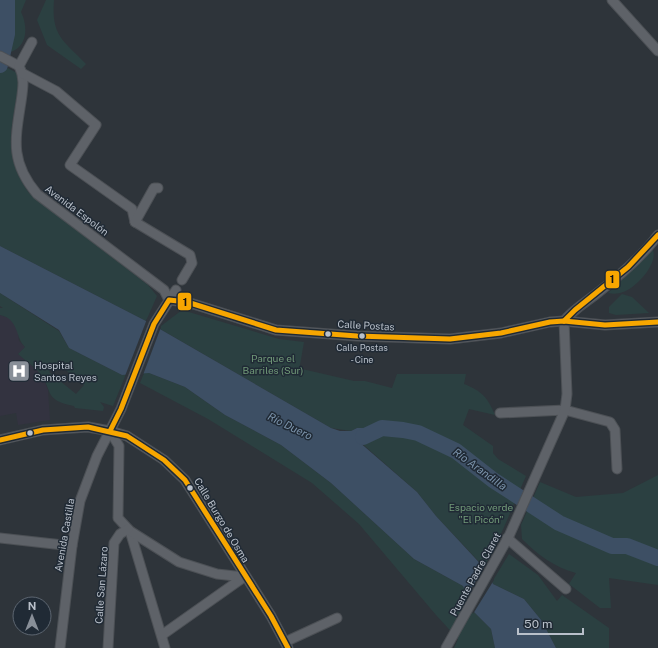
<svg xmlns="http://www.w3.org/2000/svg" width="658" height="648" viewBox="0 0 658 648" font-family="'Public Sans',sans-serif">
  <rect width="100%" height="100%" fill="#2e343a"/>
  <path fill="#333340" d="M0,315l9,3 6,6 3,8 1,9 6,6 -7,7 19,16 7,10 4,10 2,30 -32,5 -2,-12 -16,3z"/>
  <g fill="#2b4041" fill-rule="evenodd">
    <path d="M0,0h26l-5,12c7,14 7,35 -11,40l-10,-5z"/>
    <path d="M46,0h8c-3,36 9,40 32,64l-5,5 -34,-24 -10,-25z"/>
    <path d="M0,64l17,9 2,8c-6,45 -19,72 10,112l119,92 9,11 -11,25 -146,-75z"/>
    <path d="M653,250c5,14 -17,38 -30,42 -5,2 -10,2 -15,1z"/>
    <path d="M0,293l59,38 10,17 53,27 4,-1 -13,32 -13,-4 4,5 -1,4 -28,-3 -1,-2c-33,-6 -19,-17 -37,-36 -6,-5 -13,-11 -19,-16l7,-7c-10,-10 -6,-28 -25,-32v-7h3l-3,-2zM57,363l27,22 -8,9 -27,-22z"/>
    <path d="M622,294l10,3 17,16 -33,2 -7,-2v-6z"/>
    <path d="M182,310l97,29 25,3 -4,23 2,4 52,12h11l27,7 5,-14h69l-2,10c18,7 24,14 31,31l-26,-6 -6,16 30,21v7l5,6 28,17c-14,31 -25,62 -42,91l-48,-51 -19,-24 -59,-52 23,-8 -24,-4 -6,3 -20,-3 -171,-99 1,-3z"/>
    <path d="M144,373h5l36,14 40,28 56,30 50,38 83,76 49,27 11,26 17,17 4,19h-41l4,-9 -22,-24 -77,-91 -47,-41 -104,-64 -68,-36z"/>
    <path d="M658,475v110l-49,-7 2,30h-11l-31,-24 7,-11c-22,-6 -38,-18 -54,-34l-1,-14 19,-43 36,15 47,-4z"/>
    <path d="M509,554l29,21 19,26 5,-6 47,33v20h-53l-14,-27 -18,-22 -31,-15 -1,-2z"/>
  </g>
  <path fill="#3d4f64" d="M0,246l146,75 185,107 9,3h11l6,-3h25l-1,4 -23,9 59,51 19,24 52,56 5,12 31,15 18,22 14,27h-61l-4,-19 -17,-17 -11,-26 -49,-27 -83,-76 -50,-38 -56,-30 -40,-28 -36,-14 -27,2 -53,-27 -10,-18 -59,-37z"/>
  <g fill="#2e343a">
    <path d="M147,319l14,8 -18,48 -18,1z"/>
    <path d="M485,565l9,15 -21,34 -7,-17z"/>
  </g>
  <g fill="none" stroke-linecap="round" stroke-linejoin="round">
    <g stroke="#3d4f64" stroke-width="16">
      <path d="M0,65l7,-31v-34"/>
      <path d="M363,437l19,-9 21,2 15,3 38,18 37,29 66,43 53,23h15l31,12"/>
    </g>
    <g stroke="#4c5055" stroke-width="11">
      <g id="minor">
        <path d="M612,0l46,51"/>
        <path d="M0,56l19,10"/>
        <path d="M19,66c6,12 4,22 2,36 -6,38 -11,60 16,92l127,96 5,10"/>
        <path d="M19,66l13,-24"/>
        <path d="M22,73l34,18 40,34 -26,40 62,44 3,13"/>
        <path d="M135,222l55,33 2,8 -10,17"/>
        <path d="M135,222l19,-34h4"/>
        <path d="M169,300l18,2 89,28 81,6 93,3 51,-6 49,-11 14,-1 41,4 53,-3"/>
        <path d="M564,321c9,-11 19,-17 31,-26 22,-17 46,-37 63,-60"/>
        <path d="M500,413l65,-3 45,12 5,8 2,39"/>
        <path d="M110,431l9,15 -1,72 12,13 35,117"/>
        <path d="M0,440l43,-10 45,-3 22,4 17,5 37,24 21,20 86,136 17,32"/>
        <path d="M130,531l49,31 38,12 27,3"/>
        <path d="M0,538l72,8"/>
        <path d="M507,538l59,51"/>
        <path d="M162,635l82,-58"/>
        <path d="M285,642l52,-24"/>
        <path d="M60,648l12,-102 8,-45 17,-45 24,-47 33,-85 22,-34"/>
        <path d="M108,648l6,-105 6,-9 8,-5"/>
        <path d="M446,648l63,-112 56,-126 2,-16 -3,-73"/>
      </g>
    </g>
    <use href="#minor" stroke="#5e6268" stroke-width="9"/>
    <g stroke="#202a35" stroke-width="8">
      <g id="bus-1">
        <path d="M564,321l11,-11 53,-43 30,-32"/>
        <path d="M110,431l11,-22 33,-85 15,-24 18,2 89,28 81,6 93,3 51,-6 49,-11 14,-1 41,4 53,-3"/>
        <path d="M0,440l43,-10 45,-3 39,9 37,24 21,20 86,136 17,32"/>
      </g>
    </g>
    <use href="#bus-1" stroke="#f7a600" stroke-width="5"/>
  </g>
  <defs>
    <g id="hospital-square" transform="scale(1.15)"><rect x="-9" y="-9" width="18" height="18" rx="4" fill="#888f98" stroke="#202a35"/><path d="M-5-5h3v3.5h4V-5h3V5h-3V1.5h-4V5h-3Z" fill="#fff"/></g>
  </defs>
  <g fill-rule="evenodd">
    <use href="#hospital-square" x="19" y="371"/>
  </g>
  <g fill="#b9c0ca" stroke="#202a35" stroke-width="1.5">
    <circle cx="328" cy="334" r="3.5"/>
    <circle cx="362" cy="336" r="3.5"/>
    <circle cx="30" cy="433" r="3.5"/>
    <circle cx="190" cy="488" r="3.5"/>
  </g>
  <g text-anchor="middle" stroke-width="3" stroke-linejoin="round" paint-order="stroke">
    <g font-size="9" fill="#b9c0ca" stroke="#202a35">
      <text x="362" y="351">Calle Postas<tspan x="362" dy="12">- Cine</tspan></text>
    </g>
    <g font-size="10" fill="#b9c0ca" stroke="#202a35">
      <text transform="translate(77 210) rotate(37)" y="4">Avenida Espolón</text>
      <text transform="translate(366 325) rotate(3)" y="4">Calle Postas</text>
      <text transform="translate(222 520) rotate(59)" y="4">Calle Burgo de Osma</text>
      <text transform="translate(64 535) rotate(-80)" y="4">Avenida Castilla</text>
      <text transform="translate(475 574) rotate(-61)" y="4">Puente Padre Claret</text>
      <text transform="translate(101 585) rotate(-86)" y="4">Calle San Lázaro</text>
    </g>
    <g font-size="10" fill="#719978" stroke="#202a35">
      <text x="273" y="362">Parque el<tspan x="273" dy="12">Barriles (Sur)</tspan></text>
      <text x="481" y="511">Espacio verde<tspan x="481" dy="12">"El Picón"</tspan></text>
    </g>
    <g font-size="10" fill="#b9c0ca" stroke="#202a35" text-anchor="start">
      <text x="34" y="369">Hospital<tspan x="34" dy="12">Santos Reyes</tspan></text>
    </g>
    <g font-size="11" font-style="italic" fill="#7b93ab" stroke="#202a35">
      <text transform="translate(290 426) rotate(26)" y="4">Río Duero</text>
      <text transform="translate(480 469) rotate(36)" y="4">Río Arandilla</text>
    </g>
  </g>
  <g stroke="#202a35" stroke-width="1.5">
    <rect x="605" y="270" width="15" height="19" rx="4" fill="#f7a600"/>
    <rect x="177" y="292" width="15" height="19" rx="4" fill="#f7a600"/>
  </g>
  <g font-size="11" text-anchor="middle" font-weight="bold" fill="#111">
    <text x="612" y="283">1</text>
    <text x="185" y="306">1</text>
  </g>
  <g transform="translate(32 616)"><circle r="19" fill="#202a35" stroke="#5d6671"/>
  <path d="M0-3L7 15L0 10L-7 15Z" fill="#888f98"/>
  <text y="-6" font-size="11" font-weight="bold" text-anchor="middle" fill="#b9c0ca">N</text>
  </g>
  <path d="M518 628v6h65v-6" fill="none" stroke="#b9c0ca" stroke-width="2"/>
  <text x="524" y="628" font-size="12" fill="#b9c0ca" stroke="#202a35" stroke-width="3" paint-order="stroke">50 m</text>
</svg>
